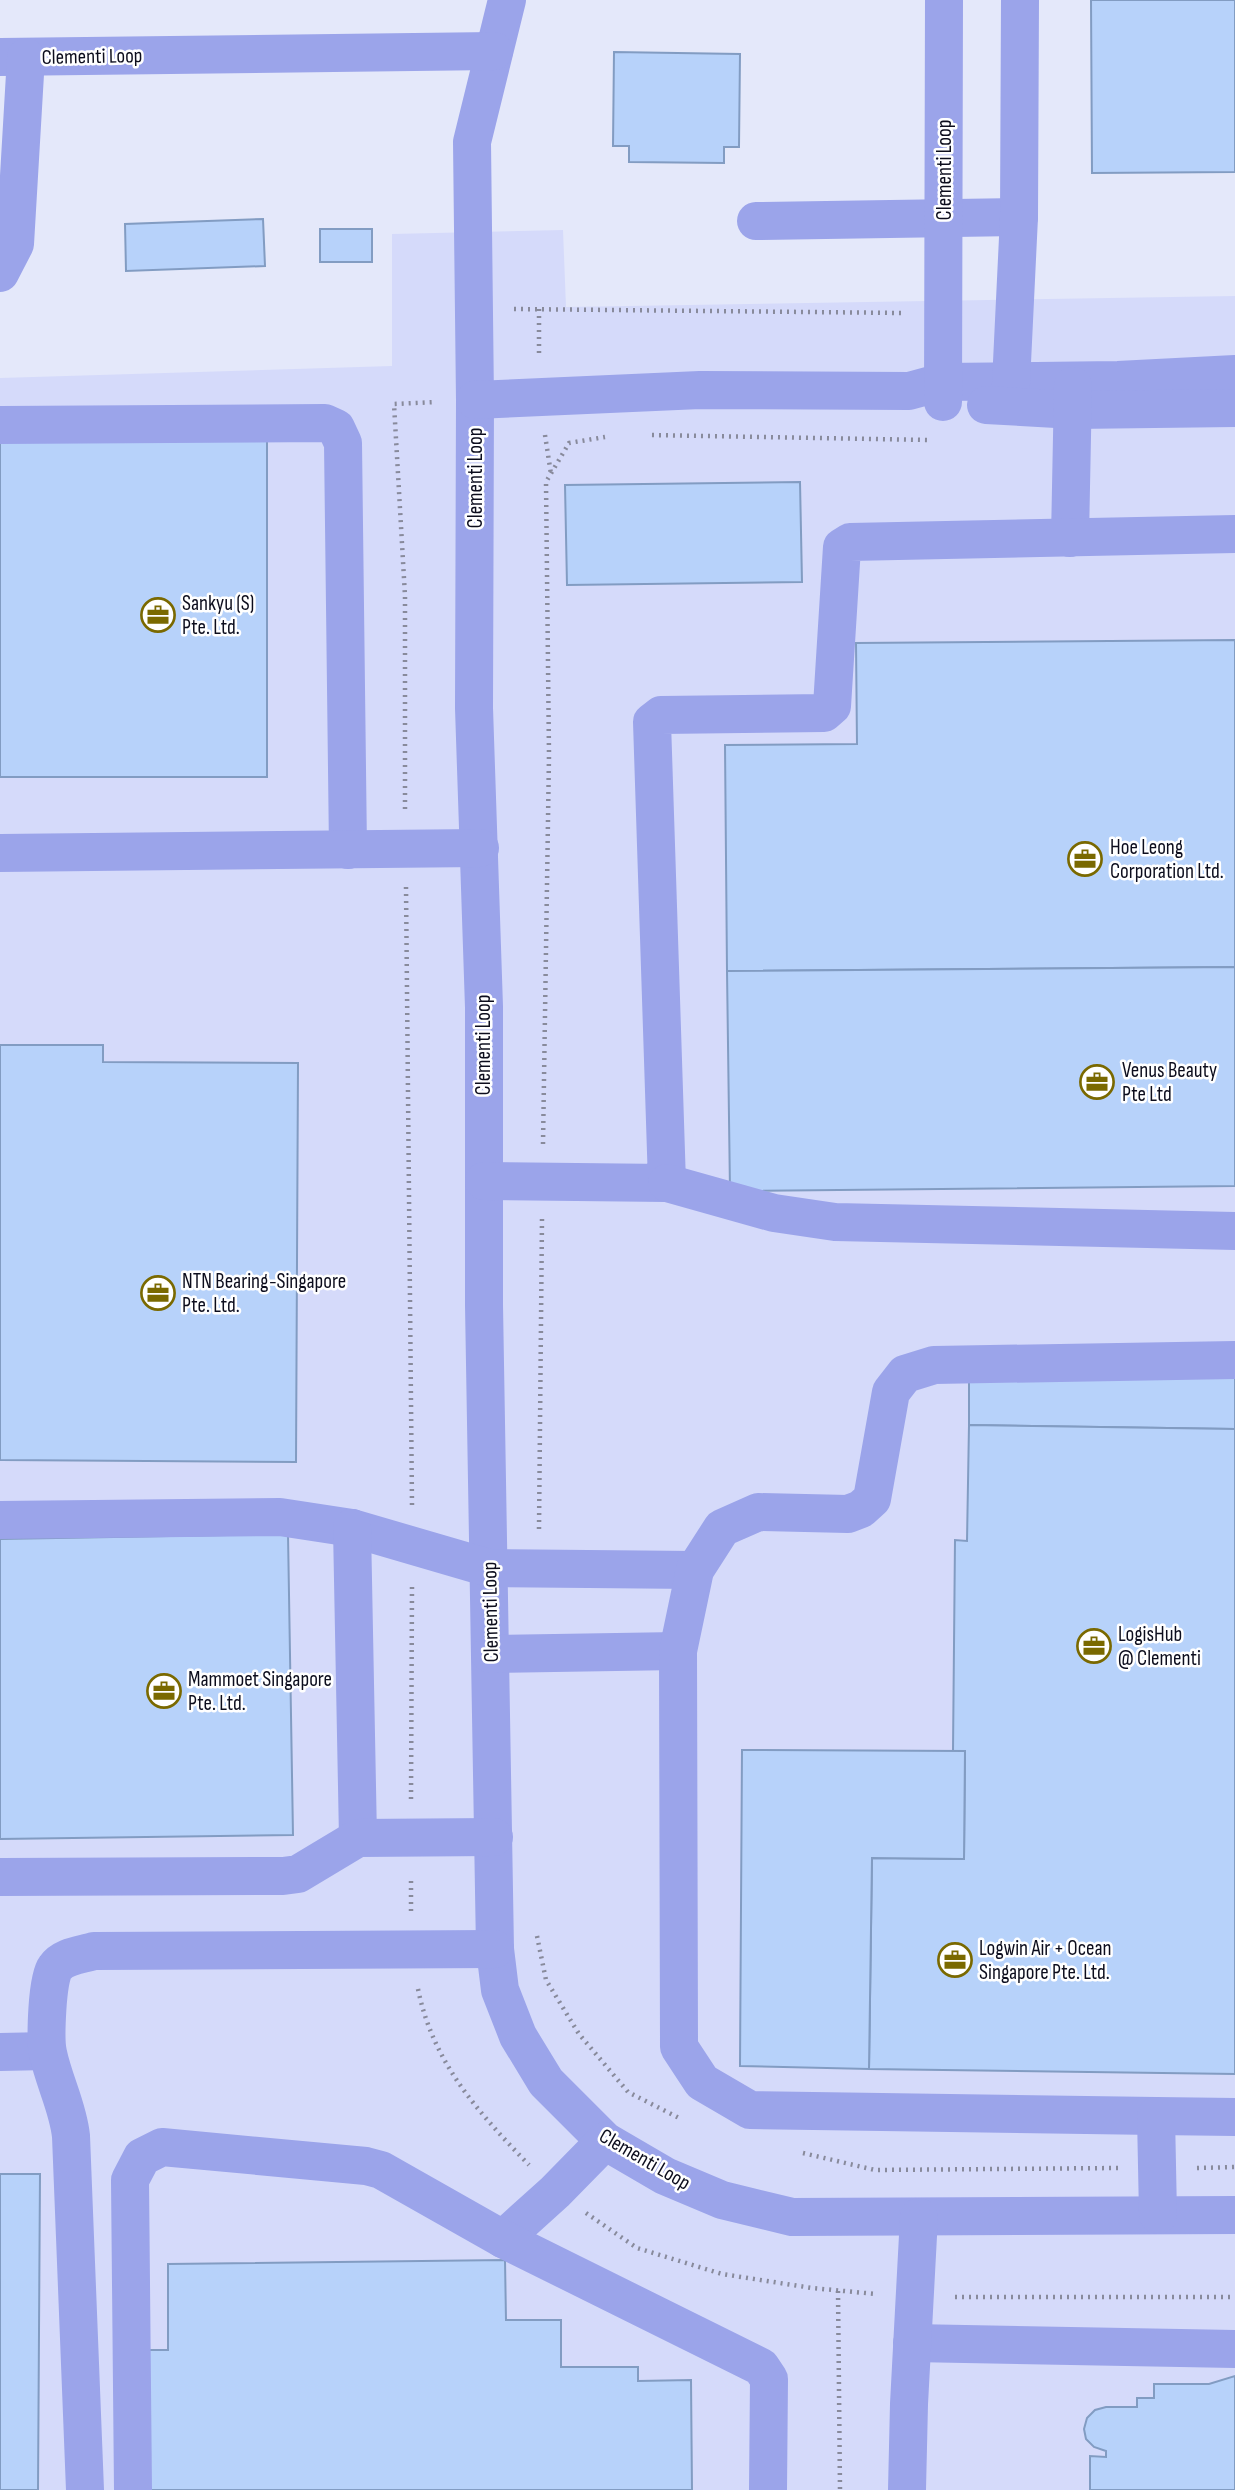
<svg xmlns="http://www.w3.org/2000/svg" width="1235" height="2490" viewBox="0 0 1235 2490" font-family="'Sofia Sans Condensed',sans-serif">
  <rect width="100%" height="100%" fill="#e4e8fa"/>
  <path fill="#d5dafa" d="M563,230l3,77 669,-11v2194h-1235v-2112l392,-12v-132z"/>
  <g fill="#b7d2fa" stroke="#829cc2" stroke-width="2">
    <path d="M1091,0h144v172l-143,1z"/>
    <path d="M614,52l126,2 -1,93h-15v16l-95,-1v-16h-16z"/>
    <path d="M263,219l2,47 -139,5 -1,-47z"/>
    <rect x="320" y="229" width="52" height="33"/>
    <path d="M267,440v337h-267v-336z"/>
    <path d="M800,482l2,100 -235,3 -2,-100z"/>
    <path d="M1235,640v327l-508,4 -2,-226 132,-1 -1,-101z"/>
    <path d="M1235,967v219l-505,5 -3,-220z"/>
    <path d="M0,1045h103v17l195,1 -2,399 -296,-2z"/>
    <path d="M969,1375l266,3v51l-266,-4z"/>
    <path d="M969,1425l266,4v645l-366,-5 3,-211 92,1 1,-108h-12l2,-211 12,1z"/>
    <path d="M288,1534l5,301 -293,4v-300z"/>
    <path d="M742,1750l223,1 -1,108 -92,-1 -3,211 -129,-3z"/>
    <path d="M0,2174h40l-2,316h-38z"/>
    <path d="M505,2260l1,60h55v47h77v14l53,-1 1,110h-545l-1,-140h22v-86z"/>
    <path d="M1235,2376v114h-145v-34l16,1v-6l-12,-4 -8,-8 -2,-10 3,-11 8,-8 11,-3h31v-9h17v-14h55z"/>
  </g>
  <g fill="none" stroke-linecap="round" stroke-linejoin="round">
    <g stroke="#888a9b" stroke-width="4.5" stroke-dasharray="2 5" stroke-linecap="butt">
      <path d="M514,309l390,4"/>
      <path d="M539,309v48"/>
      <path d="M545,435l6,39"/>
      <path d="M652,435l278,5"/>
      <path d="M405,809v-213l-11,-192 42,-2"/>
      <path d="M406,887l6,618"/>
      <path d="M543,1144l6,-389 -3,-273 23,-39 36,-6"/>
      <path d="M539,1529l3,-310"/>
      <path d="M411,1799l1,-212"/>
      <path d="M411,1911v-33"/>
      <path d="M537,1936l9,44 33,54 49,58 53,27"/>
      <path d="M418,1989c15,74 60,123 111,176"/>
      <path d="M803,2153l72,17 243,-2"/>
      <path d="M1197,2168l38,-1"/>
      <path d="M586,2213l51,35 85,26 90,14 64,6"/>
      <path d="M838,2291l2,199"/>
      <path d="M955,2297h280"/>
    </g>
    <g stroke="#9ba4ea" stroke-width="38">
      <path d="M507,0l-35,142 3,258 -1,308 10,299v298l11,644 5,41 18,46 28,46 59,59 60,35 57,24 70,17 443,-2"/>
      <path d="M0,57l494,-6"/>
      <path d="M756,221l263,-4"/>
      <path d="M0,273l15,-29 11,-187"/>
      <path d="M475,400l225,-10 209,1 33,-9 176,-2 117,-6"/>
      <path d="M943,402l1,-402"/>
      <path d="M1010,404l9,-187 1,-217"/>
      <path d="M986,405l88,5 161,-2"/>
      <path d="M0,425l325,-2 11,5 7,15 5,407"/>
      <path d="M1070,538l3,-152"/>
      <path d="M0,853l480,-5"/>
      <path d="M484,1181l183,2 -15,-461 9,-7 163,-2 8,-7 10,-159 8,-5 385,-8"/>
      <path d="M667,1183l107,30 61,9 400,9"/>
      <path d="M0,1520l280,-3 72,11 137,40 206,2"/>
      <path d="M352,1528l6,310"/>
      <path d="M490,1654l188,-3"/>
      <path d="M0,1877l283,-1 15,-2 60,-36 136,-1"/>
      <path d="M0,2052l47,-1"/>
      <path d="M1156,2116l-406,-6 -48,-28 -23,-35 -1,-396 17,-81 27,-42 36,-16 90,2 13,-5 11,-10 19,-107 14,-18 29,-9 301,-5"/>
      <path d="M1158,2215l-2,-99 79,1"/>
      <path d="M503,2239l52,-47 50,-51"/>
      <path d="M912,2343l323,6"/>
      <path d="M85,2490l-14,-354c-3,-29 -17,-54 -23,-83 -3,-13 -1,-75 7,-85 8,-12 26,-13 39,-17l401,-2"/>
      <path d="M133,2490l-3,-310 12,-23 20,-10 204,19 15,4 122,69 258,128 8,12 -1,111"/>
      <path d="M907,2490l2,-86 10,-187"/>
    </g>
  </g>
  <defs>
    <g id="office-ring" transform="scale(1.75)"><circle r="9.5" fill="#fff" stroke="#7a6900" stroke-width="1.5"/><path d="M-6-3h4V-5.5h4V-3h4V5H-6ZM-1-4.5V-3h2v-1.5ZM-6 0V1H6V0Z" fill="#7a6900"/></g>
  </defs>
  <g fill-rule="evenodd">
    <use href="#office-ring" x="158" y="615"/>
    <use href="#office-ring" x="1085" y="859"/>
    <use href="#office-ring" x="1097" y="1082"/>
    <use href="#office-ring" x="158" y="1293"/>
    <use href="#office-ring" x="1094" y="1646"/>
    <use href="#office-ring" x="164" y="1691"/>
    <use href="#office-ring" x="955" y="1960"/>
  </g>
  <g text-anchor="middle" stroke-width="5" stroke-linejoin="round" paint-order="stroke">
    <g font-size="21" fill="#0c0d1d" stroke="#fff">
      <text transform="translate(92 56) rotate(-1)" y="7">Clementi Loop</text>
      <text transform="translate(944 170) rotate(-90)" y="7">Clementi Loop</text>
      <text transform="translate(475 478) rotate(-90)" y="7">Clementi Loop</text>
      <text transform="translate(483 1045) rotate(-90)" y="7">Clementi Loop</text>
      <text transform="translate(490 1612) rotate(-91)" y="7">Clementi Loop</text>
      <text transform="translate(645 2159) rotate(30)" y="7">Clementi Loop</text>
    </g>
    <g font-size="21" fill="#0c0d1d" stroke="#fff" text-anchor="start">
      <text x="182" y="610">Sankyu (S)<tspan x="182" dy="24">Pte. Ltd.</tspan></text>
      <text x="1110" y="854">Hoe Leong<tspan x="1110" dy="24">Corporation Ltd.</tspan></text>
      <text x="1122" y="1077">Venus Beauty<tspan x="1122" dy="24">Pte Ltd</tspan></text>
      <text x="182" y="1288">NTN Bearing-Singapore<tspan x="182" dy="24">Pte. Ltd.</tspan></text>
      <text x="1118" y="1641">LogisHub<tspan x="1118" dy="24">@ Clementi</tspan></text>
      <text x="188" y="1686">Mammoet Singapore<tspan x="188" dy="24">Pte. Ltd.</tspan></text>
      <text x="979" y="1955">Logwin Air + Ocean<tspan x="979" dy="24">Singapore Pte. Ltd.</tspan></text>
    </g>
  </g>
</svg>
